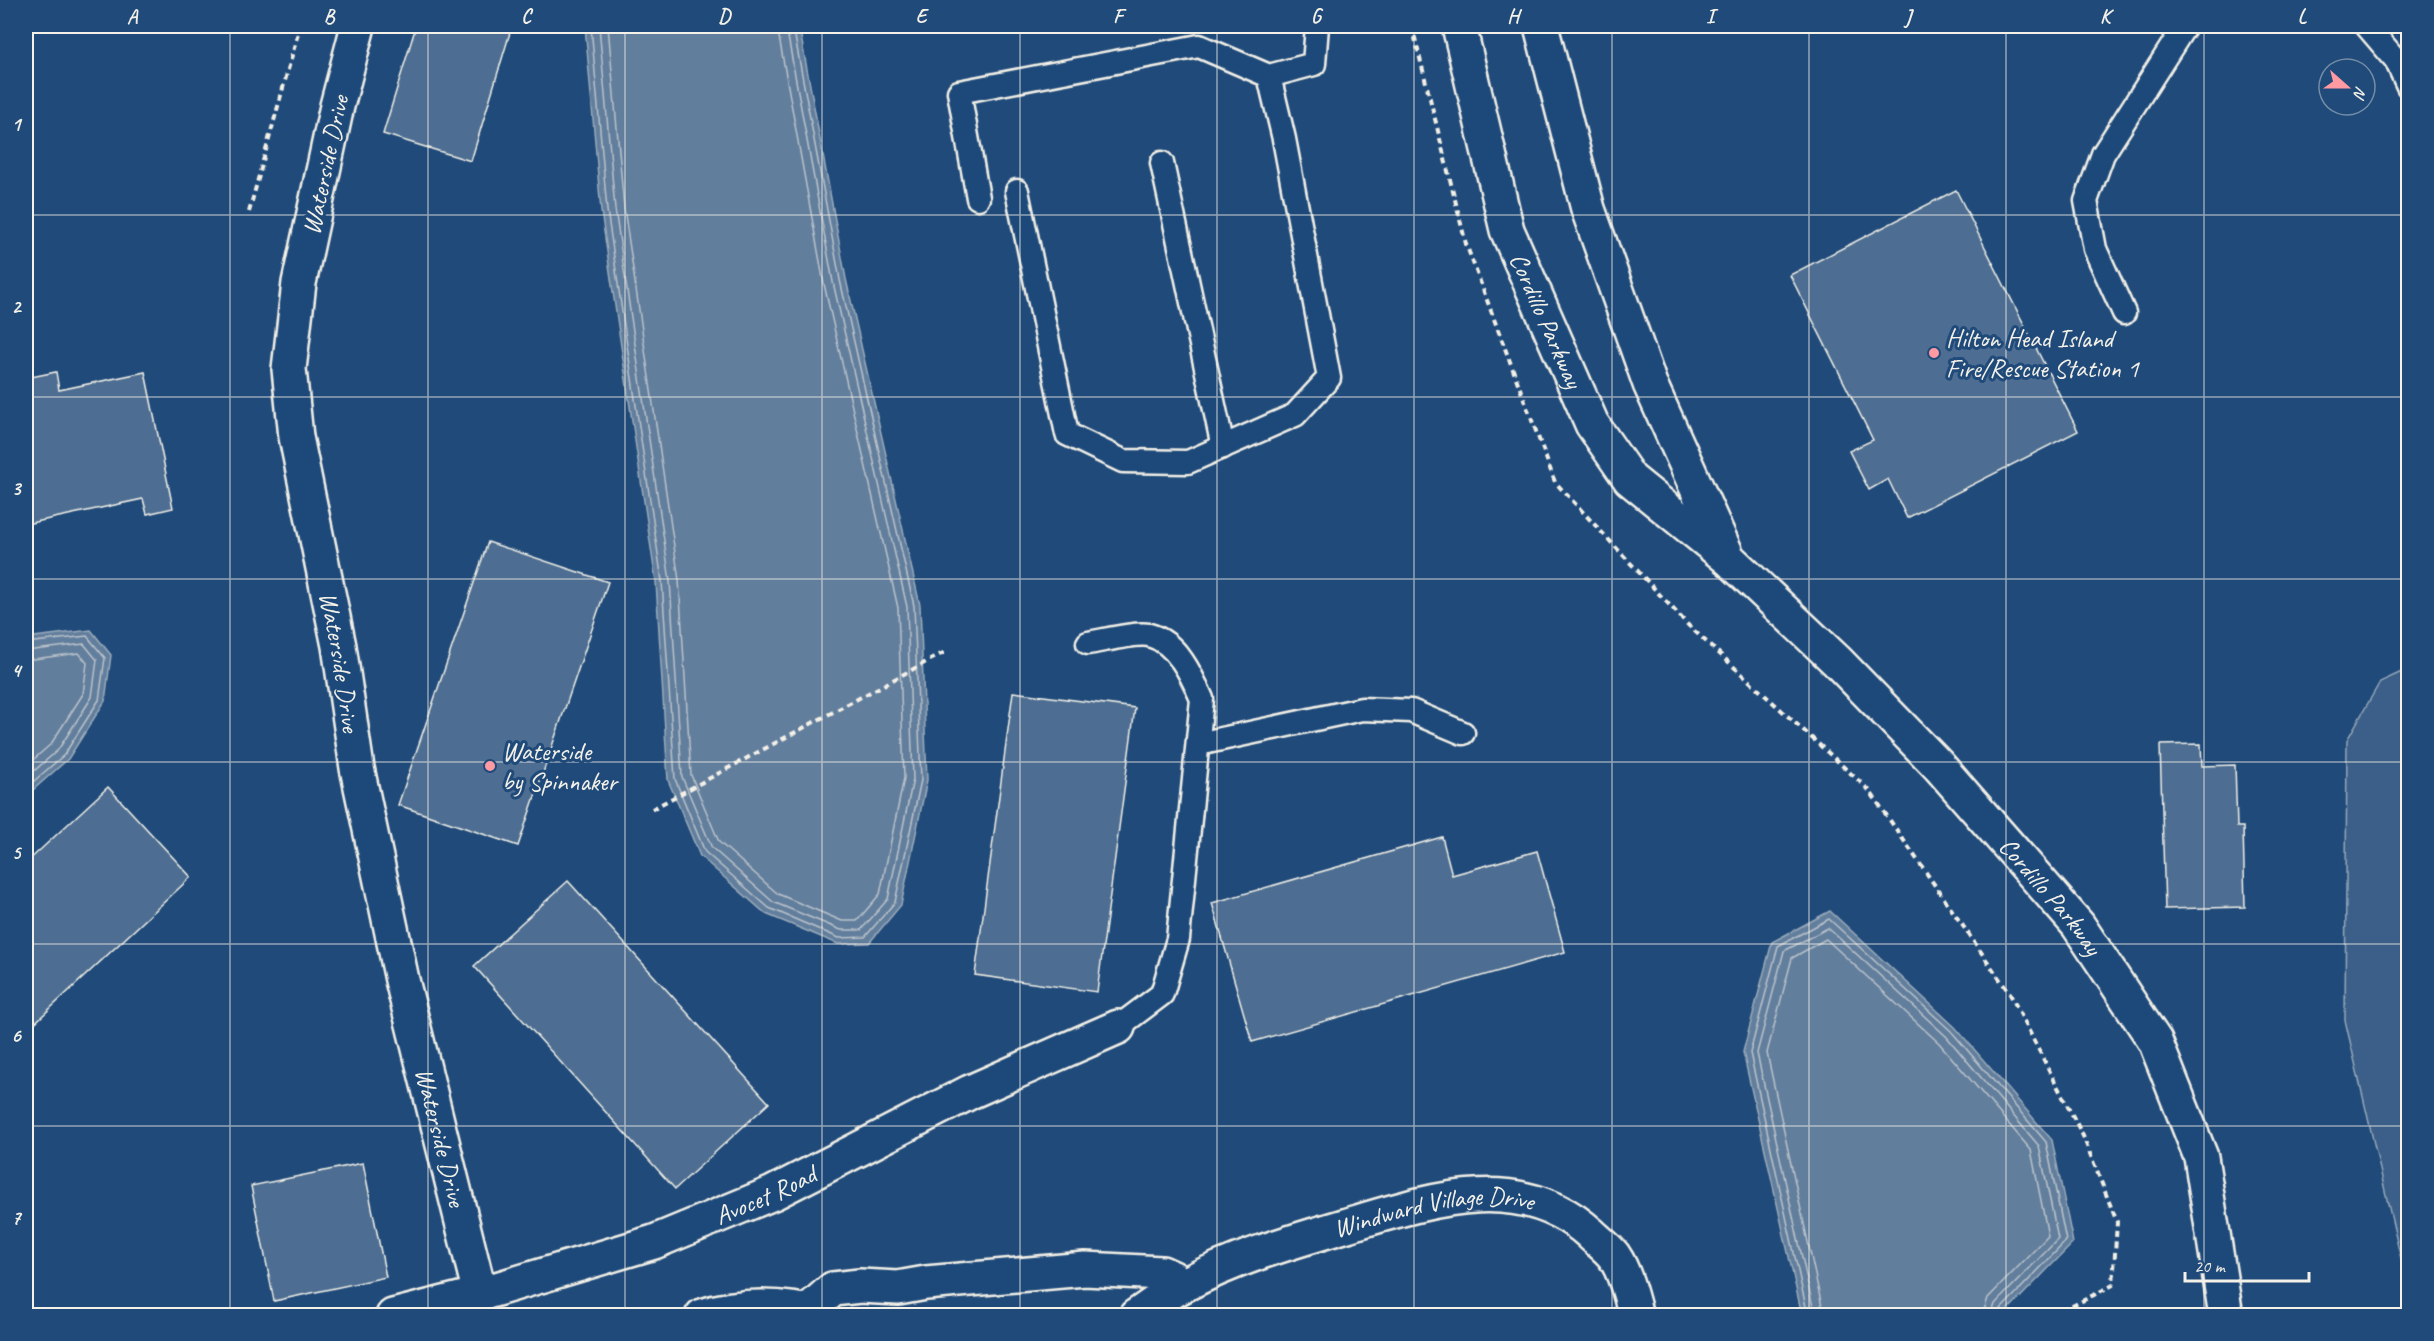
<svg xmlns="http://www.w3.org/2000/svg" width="2434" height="1341" viewBox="0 0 2434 1341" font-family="Caveat,sans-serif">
  <rect width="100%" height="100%" fill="#1f4a7a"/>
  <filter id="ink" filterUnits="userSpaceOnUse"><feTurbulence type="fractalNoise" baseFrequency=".0167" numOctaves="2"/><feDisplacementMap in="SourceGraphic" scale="12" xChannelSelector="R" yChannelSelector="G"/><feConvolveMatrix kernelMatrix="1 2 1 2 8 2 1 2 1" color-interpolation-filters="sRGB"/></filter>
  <g filter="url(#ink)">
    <path fill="#3a5f88" stroke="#97a8b8" stroke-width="1.5" d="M2408,669v620l-63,-269 2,-280 33,-58z"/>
    <g fill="#627e9d" stroke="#9cacbb" stroke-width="1.5">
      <path d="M585,26h214l47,253 74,326 7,175 -26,125 -32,38 -31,1 -72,-30 -66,-58 -32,-76 -12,-198 -55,-371z"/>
      <path d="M91,630l20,25 -6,46 -37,58 -42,37v-158z"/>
      <path d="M1830,911l125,116 97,113 21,103 -70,72h-201l-59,-263 29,-110z"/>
    </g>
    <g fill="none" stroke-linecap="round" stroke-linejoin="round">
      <g stroke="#bac3ca" stroke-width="1.5">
        <path d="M591,26l16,184 55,371 13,198 30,73 64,56 70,30 26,-1 30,-35 26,-122 -7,-174 -74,-326 -47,-254"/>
        <path d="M599,26l16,183 55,372 12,196 30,71 61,54 68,28h20l27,-31 25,-120 -6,-172 -74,-325 -47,-256"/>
        <path d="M608,26l16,182 55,372 12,195 28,67 59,52 64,27h15l23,-27 24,-116 -6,-170 -74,-324 -47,-258"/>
        <path d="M26,643l61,-7 18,22 -6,42 -35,55 -38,33"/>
        <path d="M26,651l58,-7 13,16 -5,37 -34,53 -32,28"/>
        <path d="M26,660l53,-7 8,10 -4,31 -32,50 -25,22"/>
        <path d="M1808,1316l-58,-263 28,-107 51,-27 122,112 95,111 20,99 -65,68 -2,7"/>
        <path d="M1815,1316l-58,-263 27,-102 44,-23 118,108 93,110 19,93 -63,65 -4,12"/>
        <path d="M1824,1316l-57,-263 25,-95 34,-19 113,104 92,107 17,86 -60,62 -6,18"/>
      </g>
    </g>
    <g fill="#4d6e92" stroke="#f4f1e8" stroke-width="1.5">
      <path d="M416,26h96l-41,135 -88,-27z"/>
      <path d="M1956,190l122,241 -171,87 -19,-39 -19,11 -20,-39 24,-11 -83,-165z"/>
      <path d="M56,372l3,18 86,-18 28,136 -26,6 -4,-15 -117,25v-146z"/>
      <path d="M488,542l120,40 -90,264 -120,-41z"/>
      <path d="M1013,692l122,16 -38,284 -122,-17z"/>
      <path d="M2201,744l1,22 33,-1 2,62h6l2,80 -80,2 -5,-164z"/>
      <path d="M108,787l83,90 -165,154v-168z"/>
      <path d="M1442,837l10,38 85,-24 28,101 -313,90 -40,-139z"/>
      <path d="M568,881l201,222 -94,86 -201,-223z"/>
      <path d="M363,1163l23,114 -112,24 -23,-115z"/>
    </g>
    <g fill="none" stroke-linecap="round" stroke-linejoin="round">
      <g stroke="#f4f1e8" stroke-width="27">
        <g id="lane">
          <path d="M2367,26l29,34 12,26"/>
          <path d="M1162,163l61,284"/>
          <path d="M1017,191l50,243 56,27 65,1 107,-47 34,-37 -45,-239 -15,-63"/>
          <path d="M978,198l-19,-106 240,-46 70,30 45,-12 3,-38"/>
          <path d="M2124,313l-29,-64 -9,-48 17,-47 82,-128"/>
          <path d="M1088,643c14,-2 48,-11 61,-8 28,7 43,41 53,64l-24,240 -16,55 -44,33"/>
          <path d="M1198,744l164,-35 49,2 52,22"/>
        </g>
      </g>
      <g stroke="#f4f1e8" stroke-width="38">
        <g id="street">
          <path id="s1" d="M358,26l-21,80 -38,177 -10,86 7,68 43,209 18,122 45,212 78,314"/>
          <path id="s2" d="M1459,26l48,204 85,194 38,55 100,81 107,101 101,104 140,160 77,116 46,116 25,159"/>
          <path d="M1541,26l47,183 62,175 76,169"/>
          <path d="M808,1311l25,-22 27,-3 38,2 28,-5 159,-14 77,4 11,5 7,8"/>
          <path id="s3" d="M393,1316l87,-22 174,-52 119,-49 197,-101 148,-65"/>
          <path d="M702,1316c35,-12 84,-12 119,0"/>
          <path id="s4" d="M1136,1316c15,-10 30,-22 46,-30 50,-27 108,-44 162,-60 81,-24 176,-58 247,8 7,7 17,14 23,22 11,16 17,41 22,60"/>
        </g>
      </g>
      <g stroke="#f4f1e8" stroke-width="4" stroke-dasharray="6 4.5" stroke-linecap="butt">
        <path d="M1412,26l54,218 89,238 134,144 180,164 141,204 73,142 34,86 -4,63 -60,31"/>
        <path d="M249,212l51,-186"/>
        <path d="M652,809l293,-157"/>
      </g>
      <use href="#lane" stroke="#1f4a7a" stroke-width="22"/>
      <use href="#street" stroke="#1f4a7a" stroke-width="33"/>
    </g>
  </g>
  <path fill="none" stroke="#f4f1e8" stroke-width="1.5" stroke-opacity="0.55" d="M230,26v1290M428,26v1290M625,26v1290M822,26v1290M1020,26v1290M1217,26v1290M1414,26v1290M1612,26v1290M1809,26v1290M2006,26v1290M2204,26v1290M26,215h2382M26,397h2382M26,579h2382M26,762h2382M26,944h2382M26,1126h2382"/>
  <g fill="#ff9aa2" stroke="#1f4a7a" stroke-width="2">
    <circle cx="1934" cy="353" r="6"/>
    <circle cx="490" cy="766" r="6"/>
  </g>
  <g text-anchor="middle" stroke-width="6" stroke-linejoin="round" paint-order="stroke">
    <g font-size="26" fill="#f4f1e8" stroke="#1f4a7a">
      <text transform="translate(325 165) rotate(-78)" y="9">Waterside Drive</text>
      <text dy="9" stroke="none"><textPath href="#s2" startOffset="308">Cordillo Parkway</textPath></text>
      <text dy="9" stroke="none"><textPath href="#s1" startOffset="648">Waterside Drive</textPath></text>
      <text dy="9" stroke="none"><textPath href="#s2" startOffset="1082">Cordillo Parkway</textPath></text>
      <text dy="9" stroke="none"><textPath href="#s1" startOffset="1134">Waterside Drive</textPath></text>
      <text dy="9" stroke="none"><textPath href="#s3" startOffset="392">Avocet Road</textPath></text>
      <text dy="9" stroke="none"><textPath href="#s4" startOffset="320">Windward Village Drive</textPath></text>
    </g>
    <g font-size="26" fill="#f4f1e8" stroke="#1f4a7a" text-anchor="start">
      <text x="1946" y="347">Hilton Head Island<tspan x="1946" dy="30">Fire/Rescue Station 1</tspan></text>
      <text x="502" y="760">Waterside<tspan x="502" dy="30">by Spinnaker</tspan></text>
    </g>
  </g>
  <rect width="2434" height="1341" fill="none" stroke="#1f4a7a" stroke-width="66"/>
  <g transform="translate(2347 87) rotate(111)"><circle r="28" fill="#1f4a7a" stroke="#748da6" stroke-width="1.5"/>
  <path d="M0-4.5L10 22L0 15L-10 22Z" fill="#ff9aa2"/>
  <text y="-9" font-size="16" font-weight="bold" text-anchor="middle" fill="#f4f1e8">N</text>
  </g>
  <path d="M2185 1272v9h124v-9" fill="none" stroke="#f4f1e8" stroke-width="3"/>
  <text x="2194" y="1272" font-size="18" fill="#f4f1e8" stroke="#1f4a7a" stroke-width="4.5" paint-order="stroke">20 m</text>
  <rect x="33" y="33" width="2368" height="1275" fill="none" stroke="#f4f1e8" stroke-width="2"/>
  <g font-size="20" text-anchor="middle" font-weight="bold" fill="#f4f1e8">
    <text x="132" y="23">A</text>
    <text x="329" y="23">B</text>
    <text x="526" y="23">C</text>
    <text x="724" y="23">D</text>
    <text x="921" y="23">E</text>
    <text x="1118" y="23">F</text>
    <text x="1316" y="23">G</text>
    <text x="1513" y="23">H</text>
    <text x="1710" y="23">I</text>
    <text x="1908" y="23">J</text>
    <text x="2105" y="23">K</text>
    <text x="2302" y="23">L</text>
    <text x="16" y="131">1</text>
    <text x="16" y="313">2</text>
    <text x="16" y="495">3</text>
    <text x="16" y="677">4</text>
    <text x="16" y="859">5</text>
    <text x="16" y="1042">6</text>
    <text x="16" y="1224">7</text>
  </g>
</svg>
